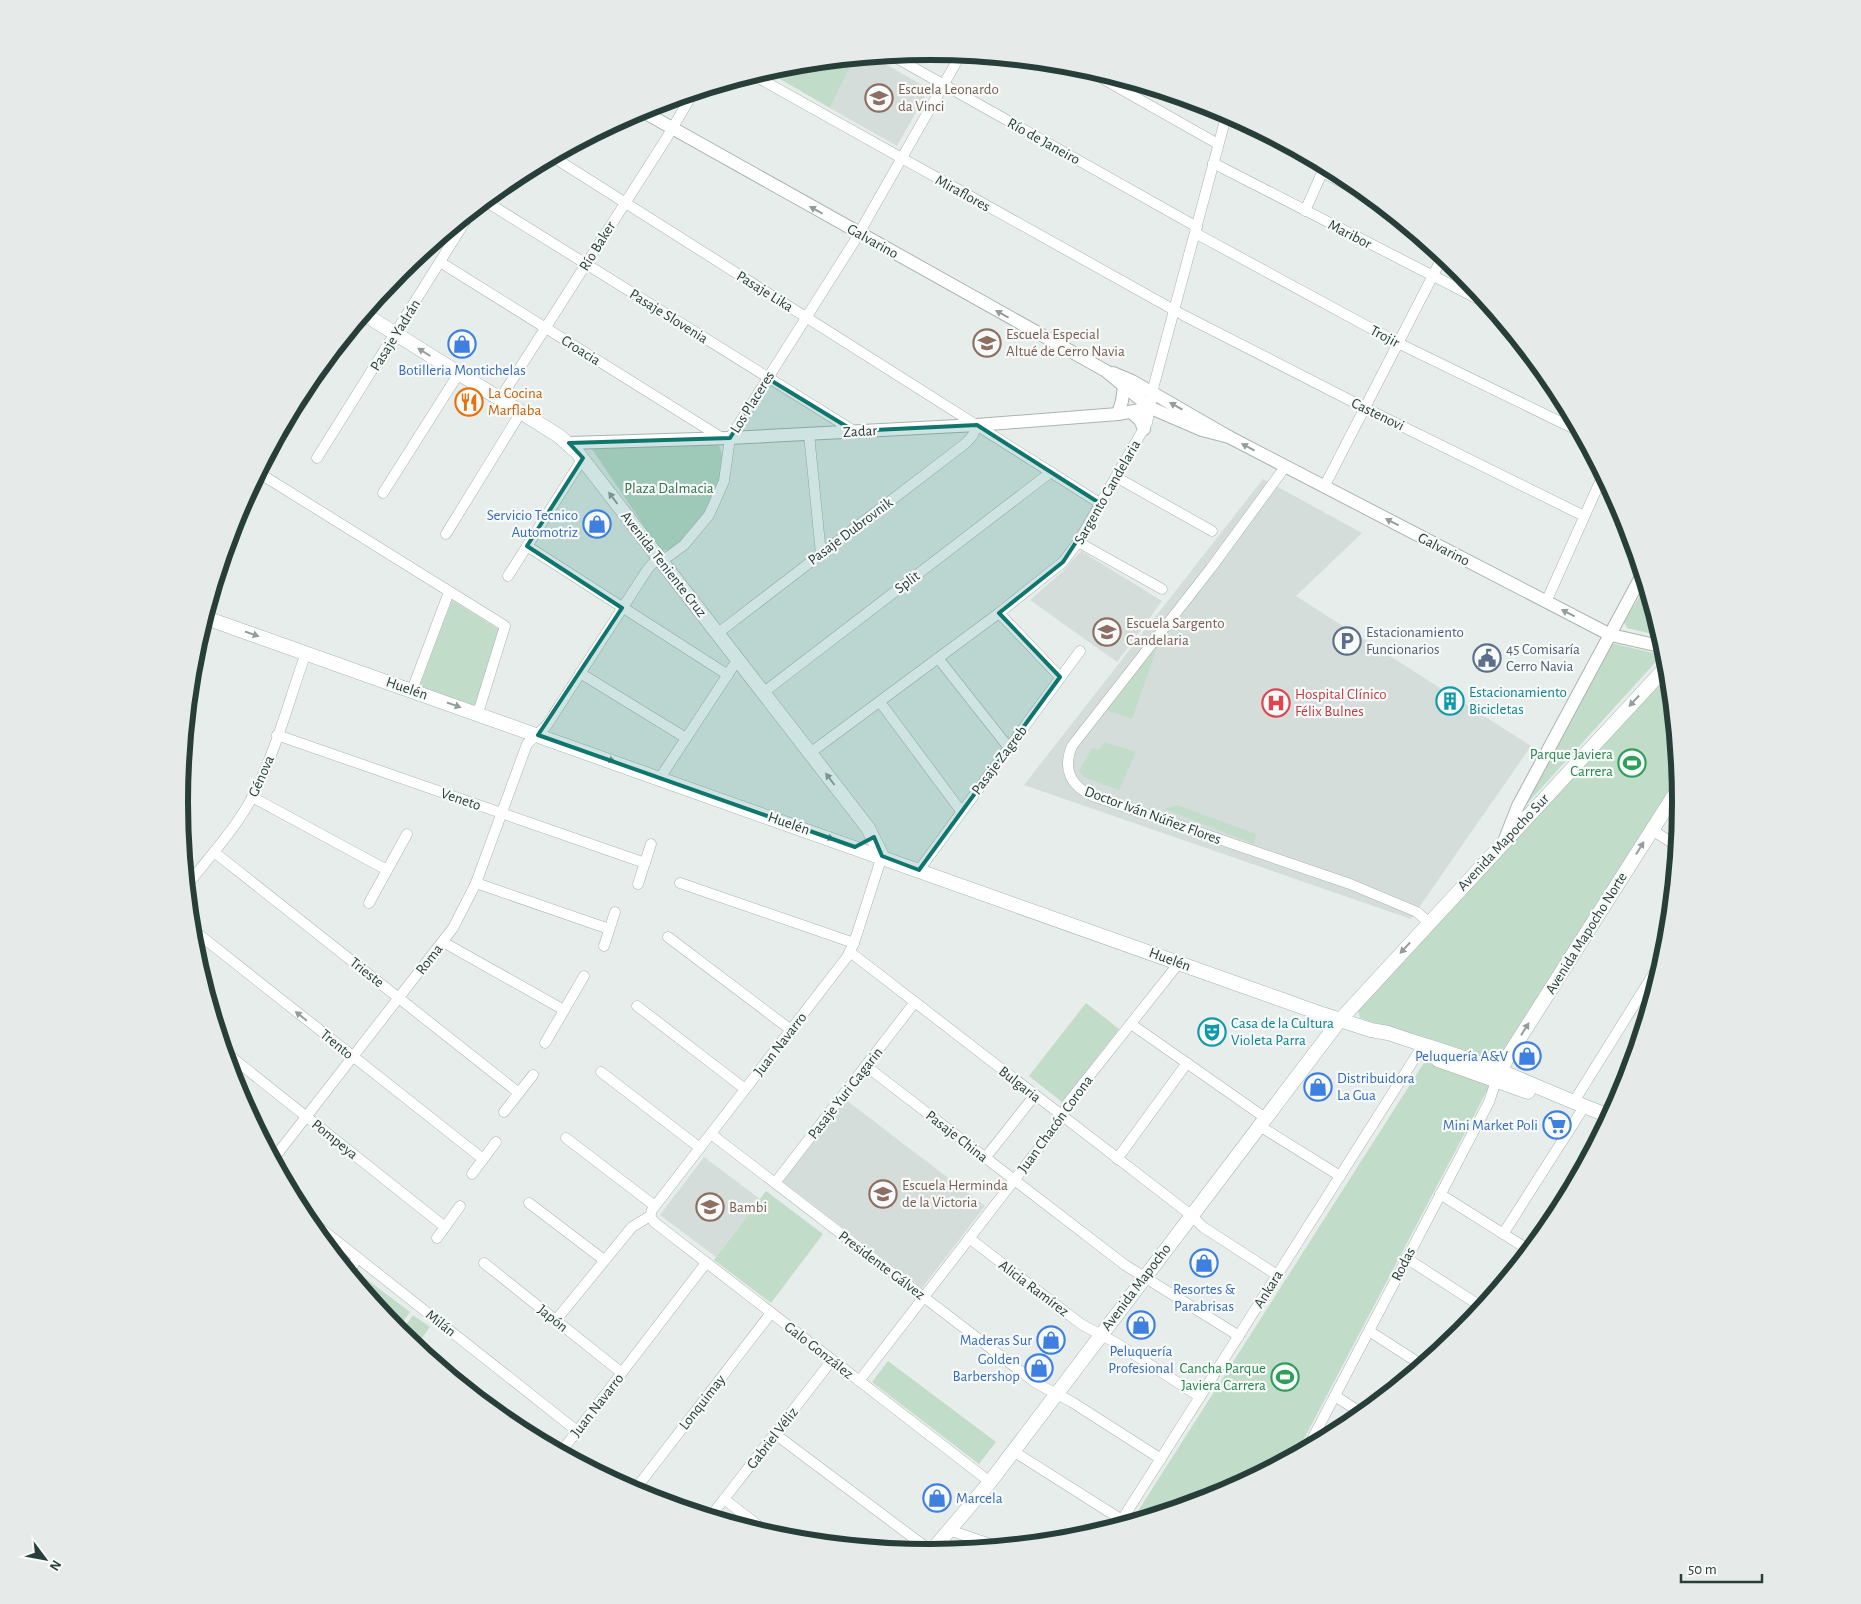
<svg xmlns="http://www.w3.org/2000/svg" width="1861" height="1604" viewBox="0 0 1861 1604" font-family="'Alegreya Sans',sans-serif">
  <rect width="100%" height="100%" fill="#e6edea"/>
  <g fill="#d4ddda">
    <path d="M873,57l56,32 -32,57 -67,-38 24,-49z"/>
    <path d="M1263,479l99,54 -66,63 235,150 -120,173 -387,-134z"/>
    <path d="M1081,551l81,50 -45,61 -87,-62 32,-28z"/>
    <path d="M846,1100l139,106 -63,82 -140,-107z"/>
    <path d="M704,1157l56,42 -44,58 -56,-42z"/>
  </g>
  <g fill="#c2dcca">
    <path d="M854,59l-24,49 -64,-37 18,-5z"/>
    <path d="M718,444c18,30 -22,91 -49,106h-7l-5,-5 -65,-96z"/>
    <path d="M1646,586l15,50 -34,-8 -3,-6z"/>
    <path d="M452,600l48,30 -25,77 -56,-20z"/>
    <path d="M1159,642l-27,77 -26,-9z"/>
    <path d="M1611,643l51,12 -138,152z"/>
    <path d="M1669,673l10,106 -177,278 -6,4h-8l-128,-43 -2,-8z"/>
    <path d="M1105,742l31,10 -17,38 -35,-13 -5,-6 13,-23 7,2z"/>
    <path d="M1177,805l79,29 -2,10 -89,-35z"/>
    <path d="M1086,1003l33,26 -57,73 -33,-26z"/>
    <path d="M1427,1058l64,25 -195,371 -78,42 -87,26z"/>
    <path d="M766,1191l57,43 -52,69 -57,-43z"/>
    <path d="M357,1272l53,40 -13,18 -43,-53z"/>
    <path d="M413,1315l17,12 -14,19 -16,-13z"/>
    <path d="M888,1361l108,81 -17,22 -107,-82z"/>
  </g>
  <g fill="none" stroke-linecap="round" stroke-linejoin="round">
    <g stroke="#a9b5b1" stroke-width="11">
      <g id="minor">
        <path d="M891,55l306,172"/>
        <path d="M1082,67l136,77"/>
        <path d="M753,75l430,240 182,93 219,108"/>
        <path d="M553,157l548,347"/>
        <path d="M1213,163l275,141"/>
        <path d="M1322,172l49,25"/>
        <path d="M485,201l369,230"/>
        <path d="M1305,211l20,-45"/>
        <path d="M1195,233l203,110 181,88"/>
        <path d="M440,262l282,176"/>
        <path d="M500,399l166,-260 27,-46"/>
        <path d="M809,434l12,120"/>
        <path d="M317,458l154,-246"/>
        <path d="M1285,467l-74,101 -139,178c-10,24 -1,40 21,50l257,88 67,28 11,10"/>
        <path d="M259,473l246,153 -27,87"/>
        <path d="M1116,477l96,54"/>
        <path d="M1324,487l119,-231"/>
        <path d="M383,493l76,-120"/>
        <path d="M446,534l75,-122"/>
        <path d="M1078,542l84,47"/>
        <path d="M527,546l201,129"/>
        <path d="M508,576l75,-118"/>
        <path d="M1546,602l57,-127"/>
        <path d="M999,613l61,64"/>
        <path d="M718,633l248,-190 7,-8 4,-10"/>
        <path d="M938,658l71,90"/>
        <path d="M580,673l106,65"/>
        <path d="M412,690l37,-98"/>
        <path d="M764,692l287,-220"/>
        <path d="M880,702l81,109"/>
        <path d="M277,735l368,128"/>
        <path d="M810,753l189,-140 64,-51 15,-20 69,-119 7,-38 73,-272"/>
        <path d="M660,778l78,-119"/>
        <path d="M252,797l135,73"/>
        <path d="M1652,830l25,16"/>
        <path d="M214,852l305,241"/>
        <path d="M919,870l161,-219"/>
        <path d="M476,883l133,46"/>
        <path d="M680,883l174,60"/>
        <path d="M188,884c22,-28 48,-56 65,-88 23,-45 36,-96 53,-143"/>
        <path d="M638,884l13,-40"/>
        <path d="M369,903l38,-69"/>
        <path d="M192,929l291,230"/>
        <path d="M668,937l123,93"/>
        <path d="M443,942l121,68"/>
        <path d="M604,946l11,-34"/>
        <path d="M850,952l341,263 12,12 74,48"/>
        <path d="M637,1006l108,83"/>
        <path d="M1131,1024l133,93"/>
        <path d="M545,1043l39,-67"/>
        <path d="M225,1052l220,175"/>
        <path d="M866,1066l259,199 114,71"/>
        <path d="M601,1072l99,76"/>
        <path d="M1573,1103l91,-146"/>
        <path d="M504,1112l29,-37"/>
        <path d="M1258,1125l82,51"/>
        <path d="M711,1134l325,249 36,19 89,57"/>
        <path d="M566,1138l89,68"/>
        <path d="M274,1158l179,-230 23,-45 51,-139 20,-19 100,-155 6,-7 16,-7 15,-11 25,-30 15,-34 6,-43 124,-196 107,-188"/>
        <path d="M985,1158l50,-63"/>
        <path d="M1117,1159l70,-96"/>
        <path d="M472,1174l24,-32"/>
        <path d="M775,1183l140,-181"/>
        <path d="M1440,1194l89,56"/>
        <path d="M529,1203l75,57"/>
        <path d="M305,1216l272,215"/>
        <path d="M650,1216l2,-6 195,-253 7,-14 28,-87"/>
        <path d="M650,1216l4,6 336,260"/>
        <path d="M1503,1234l81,-127"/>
        <path d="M437,1238l23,-32"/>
        <path d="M969,1238l112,86 37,20 82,53"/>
        <path d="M1406,1258l76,49"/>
        <path d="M484,1263l138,110"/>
        <path d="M350,1272l7,-15"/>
        <path d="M556,1320l76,-93 18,-11"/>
        <path d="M1369,1331l53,34"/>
        <path d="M859,1381l204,-264 4,-13 112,-141"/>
        <path d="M1335,1396l28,18"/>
        <path d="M775,1434l156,117"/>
        <path d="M1308,1447l181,-345 7,-21"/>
        <path d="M1013,1451l109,69"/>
        <path d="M561,1452l145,-189"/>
        <path d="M634,1491l137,-178"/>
        <path d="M724,1499l44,34"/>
        <path d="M711,1516l121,-156"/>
        <path d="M1118,1526l300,-473"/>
        <path d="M949,1530l47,16"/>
      </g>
    </g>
    <g stroke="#a9b5b1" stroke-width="14">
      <g id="tertiary">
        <path d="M640,110l466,261 45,37 51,22 27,7"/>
        <path d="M1113,373l19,8 97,56 370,192 12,6 53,12"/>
        <path d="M1131,412l9,8 4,9"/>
        <path d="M1118,414l4,-13 2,-15"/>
        <path d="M569,443l161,-5 247,-13 141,-11 33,-6"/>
        <path d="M1505,839l13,-33 124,-231"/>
      </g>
    </g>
    <g stroke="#a3b5af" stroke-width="15">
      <g id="secondary">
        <path d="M364,314l195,122 18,16 291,376 14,28"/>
        <path d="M206,618l1116,396 49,16 17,3c38,13 76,24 112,38 37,15 73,32 110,45"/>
        <path d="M1438,1060l90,32"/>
        <path d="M1496,1081l11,-23 173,-272"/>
        <path d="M930,1553l60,-71 350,-462 328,-355"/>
      </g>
    </g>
    <use href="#minor" stroke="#fff" stroke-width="10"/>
    <use href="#tertiary" stroke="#fff" stroke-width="12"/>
    <use href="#secondary" stroke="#fff" stroke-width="14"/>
  </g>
  <defs><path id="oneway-solid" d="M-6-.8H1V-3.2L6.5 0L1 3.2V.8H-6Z" transform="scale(1.25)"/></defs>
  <g fill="#939e9c">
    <use href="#oneway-solid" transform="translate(816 210) rotate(-151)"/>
    <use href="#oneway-solid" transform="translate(1002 314) rotate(-151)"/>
    <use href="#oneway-solid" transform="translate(424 352) rotate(-148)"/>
    <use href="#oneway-solid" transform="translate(1176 406) rotate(-151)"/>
    <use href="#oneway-solid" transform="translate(1248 447) rotate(-152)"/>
    <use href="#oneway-solid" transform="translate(613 498) rotate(-127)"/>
    <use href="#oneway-solid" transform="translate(1392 522) rotate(-153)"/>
    <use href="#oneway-solid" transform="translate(1568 613) rotate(-153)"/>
    <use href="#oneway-solid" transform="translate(252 634) rotate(19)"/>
    <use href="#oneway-solid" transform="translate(1634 701) rotate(133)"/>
    <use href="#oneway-solid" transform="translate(454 705) rotate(19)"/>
    <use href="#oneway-solid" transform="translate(608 759) rotate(19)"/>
    <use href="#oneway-solid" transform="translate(830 779) rotate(-127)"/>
    <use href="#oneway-solid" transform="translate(827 837) rotate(19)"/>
    <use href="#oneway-solid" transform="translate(1640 848) rotate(-58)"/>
    <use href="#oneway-solid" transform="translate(1405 948) rotate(133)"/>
    <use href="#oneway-solid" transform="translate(301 1016) rotate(-141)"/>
    <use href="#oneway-solid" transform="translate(1525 1029) rotate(-58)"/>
  </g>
  <path fill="#0f766e" fill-opacity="0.2" stroke="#0f766e" stroke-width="4" stroke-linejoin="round" d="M767,378l87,53 123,-6 124,79 -38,58 -64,51 61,64 -141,193 -37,-14 -8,-19 -19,10 -317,-112 84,-127 -95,-62 56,-88 -14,-15 161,-5z"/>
  <defs>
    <g id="school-ring" transform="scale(1.4375)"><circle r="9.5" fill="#f7faf8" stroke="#8d6e63" stroke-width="1.5"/><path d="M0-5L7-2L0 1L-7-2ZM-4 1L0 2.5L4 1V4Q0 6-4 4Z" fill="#8d6e63"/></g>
    <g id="shop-ring" transform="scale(1.4375)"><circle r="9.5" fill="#f7faf8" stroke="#3f7fe0" stroke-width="1.5"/><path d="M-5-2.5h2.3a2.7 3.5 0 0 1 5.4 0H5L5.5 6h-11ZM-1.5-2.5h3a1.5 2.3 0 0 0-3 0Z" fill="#3f7fe0"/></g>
    <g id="restaurant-ring" transform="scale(1.4375)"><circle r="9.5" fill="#f7faf8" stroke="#e8710a" stroke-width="1.5"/><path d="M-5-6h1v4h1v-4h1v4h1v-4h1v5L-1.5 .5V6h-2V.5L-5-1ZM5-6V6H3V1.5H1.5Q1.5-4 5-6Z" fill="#e8710a"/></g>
    <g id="parking-ring" transform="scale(1.4375)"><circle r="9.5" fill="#f7faf8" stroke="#5c6f8a" stroke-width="1.5"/><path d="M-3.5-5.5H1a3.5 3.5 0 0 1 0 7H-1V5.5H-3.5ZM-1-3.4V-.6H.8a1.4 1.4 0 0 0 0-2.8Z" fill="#5c6f8a"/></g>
    <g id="civic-ring" transform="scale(1.4375)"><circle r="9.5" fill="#f7faf8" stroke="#5c6f8a" stroke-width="1.5"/><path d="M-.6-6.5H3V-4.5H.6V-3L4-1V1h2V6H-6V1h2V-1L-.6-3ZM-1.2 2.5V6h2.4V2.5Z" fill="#5c6f8a"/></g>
    <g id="building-ring" transform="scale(1.4375)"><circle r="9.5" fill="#f7faf8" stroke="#0f9aa8" stroke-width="1.5"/><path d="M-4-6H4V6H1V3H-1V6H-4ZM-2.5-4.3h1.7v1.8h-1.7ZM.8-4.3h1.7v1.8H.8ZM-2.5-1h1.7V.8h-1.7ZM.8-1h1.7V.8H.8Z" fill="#0f9aa8"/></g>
    <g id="hospital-ring" transform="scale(1.4375)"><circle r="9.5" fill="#f7faf8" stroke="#e0444e" stroke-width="1.5"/><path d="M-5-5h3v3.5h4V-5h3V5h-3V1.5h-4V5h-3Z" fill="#e0444e"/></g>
    <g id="stadium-ring" transform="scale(1.4375)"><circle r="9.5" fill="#f7faf8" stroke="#2e9e5b" stroke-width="1.5"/><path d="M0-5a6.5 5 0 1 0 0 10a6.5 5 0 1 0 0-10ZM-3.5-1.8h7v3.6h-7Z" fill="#2e9e5b"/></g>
    <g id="theatre-ring" transform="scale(1.4375)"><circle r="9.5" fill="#f7faf8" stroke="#0f9aa8" stroke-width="1.5"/><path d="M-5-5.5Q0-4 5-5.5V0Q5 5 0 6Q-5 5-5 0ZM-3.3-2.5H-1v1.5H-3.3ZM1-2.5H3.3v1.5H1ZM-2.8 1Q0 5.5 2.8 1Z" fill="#0f9aa8"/></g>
    <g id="supermarket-ring" transform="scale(1.4375)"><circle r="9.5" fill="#f7faf8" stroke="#3f7fe0" stroke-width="1.5"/><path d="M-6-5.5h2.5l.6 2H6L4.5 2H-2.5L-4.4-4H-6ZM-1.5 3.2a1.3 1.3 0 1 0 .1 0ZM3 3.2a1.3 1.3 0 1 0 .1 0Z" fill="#3f7fe0"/></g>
  </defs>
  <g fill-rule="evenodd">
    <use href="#school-ring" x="879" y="98"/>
    <use href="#school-ring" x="987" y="343"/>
    <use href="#shop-ring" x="462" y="344"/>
    <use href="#restaurant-ring" x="469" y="402"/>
    <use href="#shop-ring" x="597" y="524"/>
    <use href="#school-ring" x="1107" y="632"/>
    <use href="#parking-ring" x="1347" y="641"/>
    <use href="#civic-ring" x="1487" y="658"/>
    <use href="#building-ring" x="1450" y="701"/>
    <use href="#hospital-ring" x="1276" y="703"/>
    <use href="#stadium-ring" x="1632" y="763"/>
    <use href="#theatre-ring" x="1212" y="1032"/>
    <use href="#shop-ring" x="1527" y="1056"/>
    <use href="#shop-ring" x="1318" y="1087"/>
    <use href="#supermarket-ring" x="1557" y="1125"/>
    <use href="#school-ring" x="883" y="1194"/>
    <use href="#school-ring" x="710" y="1207"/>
    <use href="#shop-ring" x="1204" y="1263"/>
    <use href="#shop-ring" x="1141" y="1325"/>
    <use href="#shop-ring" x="1051" y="1340"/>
    <use href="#shop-ring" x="1039" y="1368"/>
    <use href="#stadium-ring" x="1285" y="1377"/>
    <use href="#shop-ring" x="937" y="1498"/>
  </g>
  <g text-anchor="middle" stroke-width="4.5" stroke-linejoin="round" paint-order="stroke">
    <g font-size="15" fill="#785e54" stroke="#f7faf8" text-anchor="start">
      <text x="898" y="94">Escuela Leonardo<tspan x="898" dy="17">da Vinci</tspan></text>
      <text x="1006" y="339">Escuela Especial<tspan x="1006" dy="17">Altué de Cerro Navia</tspan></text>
      <text x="1126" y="628">Escuela Sargento<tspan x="1126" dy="17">Candelaria</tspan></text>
      <text x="902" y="1190">Escuela Herminda<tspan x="902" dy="17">de la Victoria</tspan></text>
      <text x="729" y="1212">Bambi</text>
    </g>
    <g font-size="15" fill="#273e39" stroke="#f7faf8">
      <text transform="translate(1044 141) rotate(29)" y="5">Río de Janeiro</text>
      <text transform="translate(963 193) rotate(29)" y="5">Miraflores</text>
      <text transform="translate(1350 234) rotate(27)" y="5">Maribor</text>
      <text transform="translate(873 241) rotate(29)" y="5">Galvarino</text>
      <text transform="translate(597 246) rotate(-58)" y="5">Río Baker</text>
      <text transform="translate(765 291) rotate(32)" y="5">Pasaje Lika</text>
      <text transform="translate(669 316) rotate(32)" y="5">Pasaje Slovenia</text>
      <text transform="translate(395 335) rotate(-58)" y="5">Pasaje Yadrán</text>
      <text transform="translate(1385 336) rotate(28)" y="5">Trojir</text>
      <text transform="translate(581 350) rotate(32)" y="5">Croacia</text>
      <text transform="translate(752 402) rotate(-58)" y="5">Los Placeres</text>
      <text transform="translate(1378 414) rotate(26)" y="5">Castenovi</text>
      <text transform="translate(860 431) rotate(-3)" y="5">Zadar</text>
      <text transform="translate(1107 492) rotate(-60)" y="5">Sargento Candelaria</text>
      <text transform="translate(850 531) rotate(-37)" y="5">Pasaje Dubrovnik</text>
      <text transform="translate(1444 549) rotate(27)" y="5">Galvarino</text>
      <text transform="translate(664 564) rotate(52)" y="5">Avenida Teniente Cruz</text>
      <text transform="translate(907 582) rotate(-37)" y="5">Split</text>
      <text transform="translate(407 688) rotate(19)" y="5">Huelén</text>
      <text transform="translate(999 760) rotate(-53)" y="5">Pasaje Zagreb</text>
      <text transform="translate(261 776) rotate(-66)" y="5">Génova</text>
      <text transform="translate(461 799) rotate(19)" y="5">Veneto</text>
      <text transform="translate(1153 815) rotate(20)" y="5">Doctor Iván Núñez Flores</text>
      <text transform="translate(789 823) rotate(19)" y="5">Huelén</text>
      <text transform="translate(1503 842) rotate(-47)" y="5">Avenida Mapocho Sur</text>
      <text transform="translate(1586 933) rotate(-58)" y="5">Avenida Mapocho Norte</text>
      <text transform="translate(429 959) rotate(-52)" y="5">Roma</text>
      <text transform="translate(1170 959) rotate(20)" y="5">Huelén</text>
      <text transform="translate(367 972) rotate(38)" y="5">Trieste</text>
      <text transform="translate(337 1044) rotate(39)" y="5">Trento</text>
      <text transform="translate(780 1044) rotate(-52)" y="5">Juan Navarro</text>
      <text transform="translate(1020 1084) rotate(38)" y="5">Bulgaria</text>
      <text transform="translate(845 1093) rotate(-52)" y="5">Pasaje Yuri Gagarin</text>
      <text transform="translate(1055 1124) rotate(-54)" y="5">Juan Chacón Corona</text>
      <text transform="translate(957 1136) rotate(38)" y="5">Pasaje China</text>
      <text transform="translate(335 1139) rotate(39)" y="5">Pompeya</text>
      <text transform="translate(1403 1264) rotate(-63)" y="5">Rodas</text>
      <text transform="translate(882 1265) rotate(37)" y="5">Presidente Gálvez</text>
      <text transform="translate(1136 1287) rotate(-53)" y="5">Avenida Mapocho</text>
      <text transform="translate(1034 1288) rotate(37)" y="5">Alicia Ramírez</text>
      <text transform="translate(1268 1289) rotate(-58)" y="5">Ankara</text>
      <text transform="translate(553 1318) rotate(39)" y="5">Japón</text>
      <text transform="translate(441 1323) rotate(38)" y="5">Milán</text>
      <text transform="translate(819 1350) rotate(38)" y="5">Galo González</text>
      <text transform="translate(702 1402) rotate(-52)" y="5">Lonquimay</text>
      <text transform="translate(597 1405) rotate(-52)" y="5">Juan Navarro</text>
      <text transform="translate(772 1438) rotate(-52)" y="5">Gabriel Véliz</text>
    </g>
    <g font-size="15" fill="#366cbe" stroke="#f7faf8" text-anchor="end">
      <text x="462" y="375" text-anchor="middle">Botilleria Montichelas</text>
      <text x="578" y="520">Servicio Tecnico<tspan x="578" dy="17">Automotriz</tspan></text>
      <text x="1508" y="1061">Peluquería A&amp;V</text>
      <text x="1337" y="1083" text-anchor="start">Distribuidora<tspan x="1337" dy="17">La Gua</tspan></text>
      <text x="1538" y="1130">Mini Market Poli</text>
      <text x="1204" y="1294" text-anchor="middle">Resortes &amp;<tspan x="1204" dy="17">Parabrisas</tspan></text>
      <text x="1032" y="1345">Maderas Sur</text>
      <text x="1141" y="1356" text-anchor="middle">Peluquería<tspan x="1141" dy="17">Profesional</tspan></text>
      <text x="1020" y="1364">Golden<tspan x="1020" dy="17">Barbershop</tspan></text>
      <text x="956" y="1503" text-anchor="start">Marcela</text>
    </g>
    <g font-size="15" fill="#c56008" stroke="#f7faf8" text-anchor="start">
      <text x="488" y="398">La Cocina<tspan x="488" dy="17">Marflaba</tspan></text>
    </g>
    <g font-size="15" fill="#36704f" stroke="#f7faf8">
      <text x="669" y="493">Plaza Dalmacia</text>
    </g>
    <g font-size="15" fill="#4e5e75" stroke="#f7faf8" text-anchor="start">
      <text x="1366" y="637">Estacionamiento<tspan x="1366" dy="17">Funcionarios</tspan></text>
      <text x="1506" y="654">45 Comisaría<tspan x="1506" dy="17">Cerro Navia</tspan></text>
    </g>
    <g font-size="15" fill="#0d838f" stroke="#f7faf8" text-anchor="start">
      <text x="1469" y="697">Estacionamiento<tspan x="1469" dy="17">Bicicletas</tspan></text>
      <text x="1231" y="1028">Casa de la Cultura<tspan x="1231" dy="17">Violeta Parra</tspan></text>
    </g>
    <g font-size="15" fill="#be3a42" stroke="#f7faf8" text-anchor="start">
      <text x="1295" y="699">Hospital Clínico<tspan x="1295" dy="17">Félix Bulnes</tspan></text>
    </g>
    <g font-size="15" fill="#27864d" stroke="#f7faf8" text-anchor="end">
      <text x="1613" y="759">Parque Javiera<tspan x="1613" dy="17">Carrera</tspan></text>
      <text x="1266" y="1373">Cancha Parque<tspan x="1266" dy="17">Javiera Carrera</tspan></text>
    </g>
  </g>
  <path d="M0 0H1861V1604H0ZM188 802a742 742 0 1 1 1484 0a742 742 0 1 1-1484 0Z" fill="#e6ebe9" fill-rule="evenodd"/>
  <path fill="none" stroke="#273e39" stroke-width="6" d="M188 802a742 742 0 1 1 1484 0a742 742 0 1 1-1484 0Z"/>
  <g transform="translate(45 1559) rotate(122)" stroke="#f7faf8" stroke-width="4" paint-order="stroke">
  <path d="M0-4L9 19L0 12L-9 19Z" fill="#273e39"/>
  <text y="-8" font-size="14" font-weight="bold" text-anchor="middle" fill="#273e39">N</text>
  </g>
  <path d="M1681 1574v8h81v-8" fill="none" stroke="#273e39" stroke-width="2.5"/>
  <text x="1688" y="1574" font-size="15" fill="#273e39" stroke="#f7faf8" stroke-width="4" paint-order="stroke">50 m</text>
</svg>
